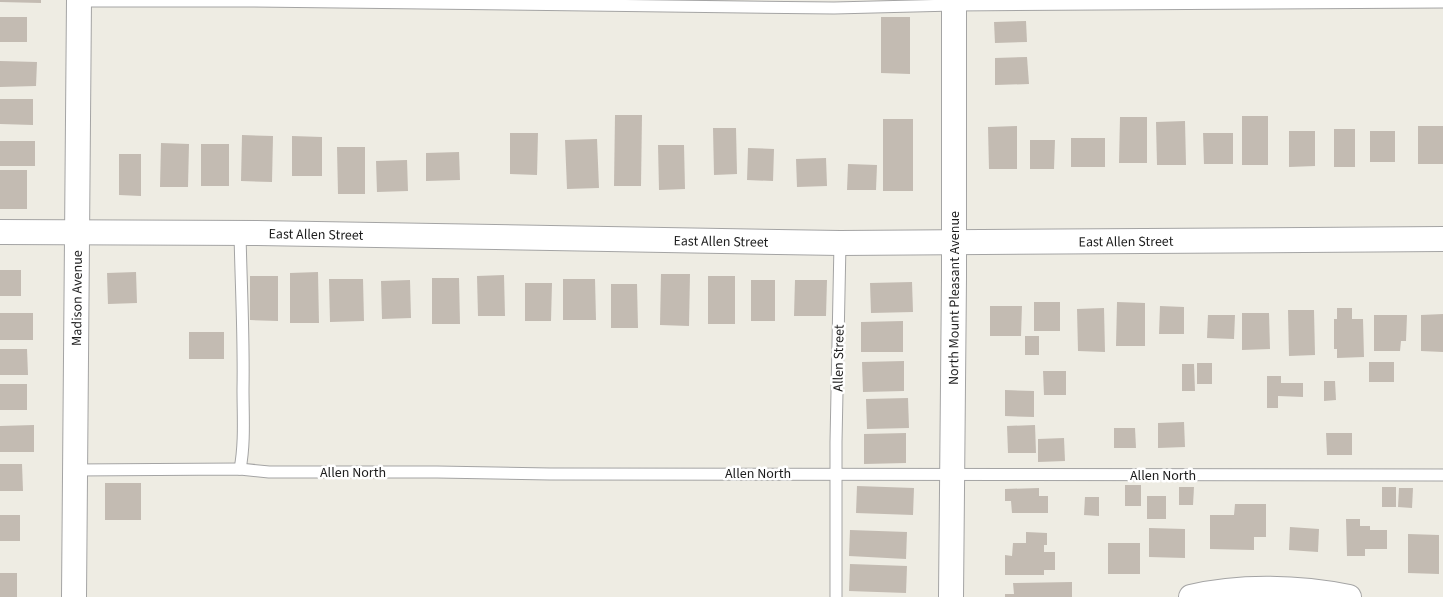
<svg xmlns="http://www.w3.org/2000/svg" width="1443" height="597" viewBox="0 0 1443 597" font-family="'Source Sans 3',sans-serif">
  <rect width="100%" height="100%" fill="#eeece3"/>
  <g fill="#c3bbb2">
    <path d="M0,0h41v3l-41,-1z"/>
    <rect x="0" y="17" width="27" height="25"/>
    <path d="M881,17h29v57l-29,-1z"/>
    <path d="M1026,21l1,21 -32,1 -1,-21z"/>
    <path d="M1027,57l2,27 -34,1v-27z"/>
    <path d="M0,61l37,1 -1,24 -36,1z"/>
    <path d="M0,99h33v26l-33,-1z"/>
    <path d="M615,115h27l-1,71h-27z"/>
    <rect x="1242" y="116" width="26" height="49"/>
    <path d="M1120,117h27v46h-28z"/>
    <rect x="883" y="119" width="30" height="72"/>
    <path d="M1185,121l1,44h-29l-1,-43z"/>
    <path d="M1017,126v43h-28l-1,-42z"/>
    <rect x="1418" y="126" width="25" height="38"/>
    <path d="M713,128h23l1,46 -23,1z"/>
    <rect x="1334" y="129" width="21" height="38"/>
    <path d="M1289,131h26v35l-26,1z"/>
    <rect x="1370" y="131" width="25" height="31"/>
    <path d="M510,133h28l-1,42 -27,-1z"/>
    <path d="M1203,133h30v31h-29z"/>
    <path d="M242,135l31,1 -1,46 -31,-1z"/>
    <path d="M292,136l30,1v39h-30z"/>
    <rect x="1071" y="138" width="34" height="29"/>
    <path d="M597,139l2,49 -32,1 -2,-49z"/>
    <path d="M1030,140h25l-1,29h-24z"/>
    <rect x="0" y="141" width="35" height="25"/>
    <path d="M161,143l28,1 -1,43h-28z"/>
    <rect x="201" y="144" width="28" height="42"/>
    <path d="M658,145h26l1,44 -26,1z"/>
    <path d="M337,147h28v47h-27z"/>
    <path d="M748,148l26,1 -1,32 -26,-1z"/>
    <path d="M459,152l1,28 -34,1v-28z"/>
    <path d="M119,154h22v42l-22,-1z"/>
    <path d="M826,158l1,28 -30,1 -1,-28z"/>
    <path d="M407,160l1,31 -31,1 -1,-31z"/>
    <path d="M848,164l29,1 -1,25h-29z"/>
    <rect x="0" y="170" width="27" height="39"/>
    <rect x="0" y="270" width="21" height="26"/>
    <path d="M136,272l1,31 -29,1 -1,-31z"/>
    <path d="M318,272l1,51h-29v-50z"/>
    <path d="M661,274h29l-1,52 -29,-1z"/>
    <path d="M504,275l1,41h-27l-1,-40z"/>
    <path d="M250,276h28v45l-28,-1z"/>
    <rect x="708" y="276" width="27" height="48"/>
    <path d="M432,278h27l1,46h-28z"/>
    <path d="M329,279h34l1,42 -34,1z"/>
    <path d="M563,279h32l1,41h-33z"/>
    <path d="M410,280l1,38 -29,1 -1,-38z"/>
    <rect x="751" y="280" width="24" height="41"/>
    <path d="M795,280h32l-1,36h-32z"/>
    <path d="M912,282l1,30 -42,1 -1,-30z"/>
    <path d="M525,283h27l-1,38h-26z"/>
    <path d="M611,284h26l1,44h-27z"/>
    <rect x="1034" y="302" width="26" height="29"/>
    <path d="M1117,302l28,1v43h-29z"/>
    <path d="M990,306h32l-1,30h-31z"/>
    <path d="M1160,306l24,1v27h-25z"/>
    <path d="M1104,308l1,44 -27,-1 -1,-42z"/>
    <path d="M1337,308h15v11h11l1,38 -27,1v-9h-3v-30h3z"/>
    <path d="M1288,310h26l1,45 -26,1z"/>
    <rect x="0" y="313" width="33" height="27"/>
    <path d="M1242,313h27l1,36 -28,1z"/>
    <path d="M1443,314v38l-22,-1v-36z"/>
    <path d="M1208,315h27l-1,24 -27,-1z"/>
    <path d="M1374,315h33l-1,26h-5l-1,10h-26z"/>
    <path d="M903,321v31h-42v-30z"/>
    <rect x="189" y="332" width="35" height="27"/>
    <rect x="1025" y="336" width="14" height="19"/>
    <path d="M0,349h27l1,26h-28z"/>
    <path d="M904,361v30l-41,1 -1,-30z"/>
    <rect x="1369" y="362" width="25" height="20"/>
    <rect x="1197" y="363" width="15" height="21"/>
    <path d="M1182,364h12l1,27h-13z"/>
    <path d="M1043,371h23v24h-22z"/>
    <path d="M1267,376h14v7h22v14l-25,-1v12h-11z"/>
    <path d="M1324,381h11l1,19 -12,1z"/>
    <rect x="0" y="384" width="27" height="26"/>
    <path d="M1005,390l29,1v26l-29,-1z"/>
    <path d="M908,398l1,30 -42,1 -1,-30z"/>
    <path d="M1184,422l1,25 -27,1v-25z"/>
    <path d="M34,425v27h-34v-26z"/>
    <path d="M1035,425l1,28h-28l-1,-27z"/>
    <path d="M1114,428h21l1,20h-22z"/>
    <path d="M906,433v30l-42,1v-30z"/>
    <path d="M1326,433h26v22h-25z"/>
    <path d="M1064,438l1,23 -27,1v-23z"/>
    <path d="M0,464h22l1,27h-23z"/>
    <rect x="105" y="483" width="36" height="37"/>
    <rect x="1125" y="485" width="16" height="21"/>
    <path d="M857,486l57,2 -1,27 -57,-2z"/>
    <path d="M1179,487h15l-1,18h-14z"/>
    <rect x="1382" y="487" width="14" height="20"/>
    <path d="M1039,488v8h9v17h-36l-1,-12h-6v-12z"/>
    <path d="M1399,488h14l-1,20 -14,-1z"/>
    <rect x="1147" y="496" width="19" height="23"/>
    <path d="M1085,497h14v19l-15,-1z"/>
    <path d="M1235,504h31v33h-12v13l-44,-1v-34h24z"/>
    <rect x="0" y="515" width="20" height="26"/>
    <path d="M1346,519h14v7h10v4h17v19h-22v7h-18z"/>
    <path d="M1290,527l29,2 -1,23 -29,-2z"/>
    <path d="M1149,528l36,1v29l-36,-1z"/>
    <path d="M850,530l57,2 -1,27 -57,-3z"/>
    <path d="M1026,532l21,1v12h-3v7h11v18h-11v5h-39v-20l7,1 1,-13h13z"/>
    <path d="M1408,534l31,1v39l-31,-1z"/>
    <rect x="1108" y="543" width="32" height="31"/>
    <path d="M850,564l57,2 -1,27 -57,-2z"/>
    <rect x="0" y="573" width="17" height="24"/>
    <path d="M1072,582v15h-67v-3h9l-1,-11z"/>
  </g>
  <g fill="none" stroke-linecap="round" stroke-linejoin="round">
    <g stroke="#a4a4a4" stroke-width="13">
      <g id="lane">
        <path d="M79,1h171l584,7 120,-3 489,-3"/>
        <path d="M240,469c5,-26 3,-53 3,-80 1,-52 -2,-104 -3,-156"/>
        <path d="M74,470l166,-1 29,3h168l113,2 893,1"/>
        <path d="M836,597v-155l4,-199"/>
      </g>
    </g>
    <g stroke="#a4a4a4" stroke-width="26">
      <g id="street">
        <path id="s1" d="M0,232l257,1 583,10 603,-4"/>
        <path id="s2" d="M74,597l5,-597"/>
        <path id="s3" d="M951,597l3,-320v-277"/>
        <path d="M1191,597c49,-12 109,-10 158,0"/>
      </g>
    </g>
    <use href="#lane" stroke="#fff" stroke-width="11"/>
    <use href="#street" stroke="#fff" stroke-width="24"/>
  </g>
  <g text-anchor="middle" stroke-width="5" stroke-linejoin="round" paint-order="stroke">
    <g font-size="14" fill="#1d1d1d" stroke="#fff">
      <text dy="5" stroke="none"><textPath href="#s1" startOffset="316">East Allen Street</textPath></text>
      <text dy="5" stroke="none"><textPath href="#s1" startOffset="1126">East Allen Street</textPath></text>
      <text dy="5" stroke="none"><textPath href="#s1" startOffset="721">East Allen Street</textPath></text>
      <text dy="5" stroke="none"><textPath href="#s2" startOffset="299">Madison Avenue</textPath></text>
      <text dy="5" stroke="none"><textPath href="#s3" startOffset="299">North Mount Pleasant Avenue</textPath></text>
      <text transform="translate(838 358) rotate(-89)" y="5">Allen Street</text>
      <text x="353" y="477">Allen North</text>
      <text x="758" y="478">Allen North</text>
      <text x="1163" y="480">Allen North</text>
    </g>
  </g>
</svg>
